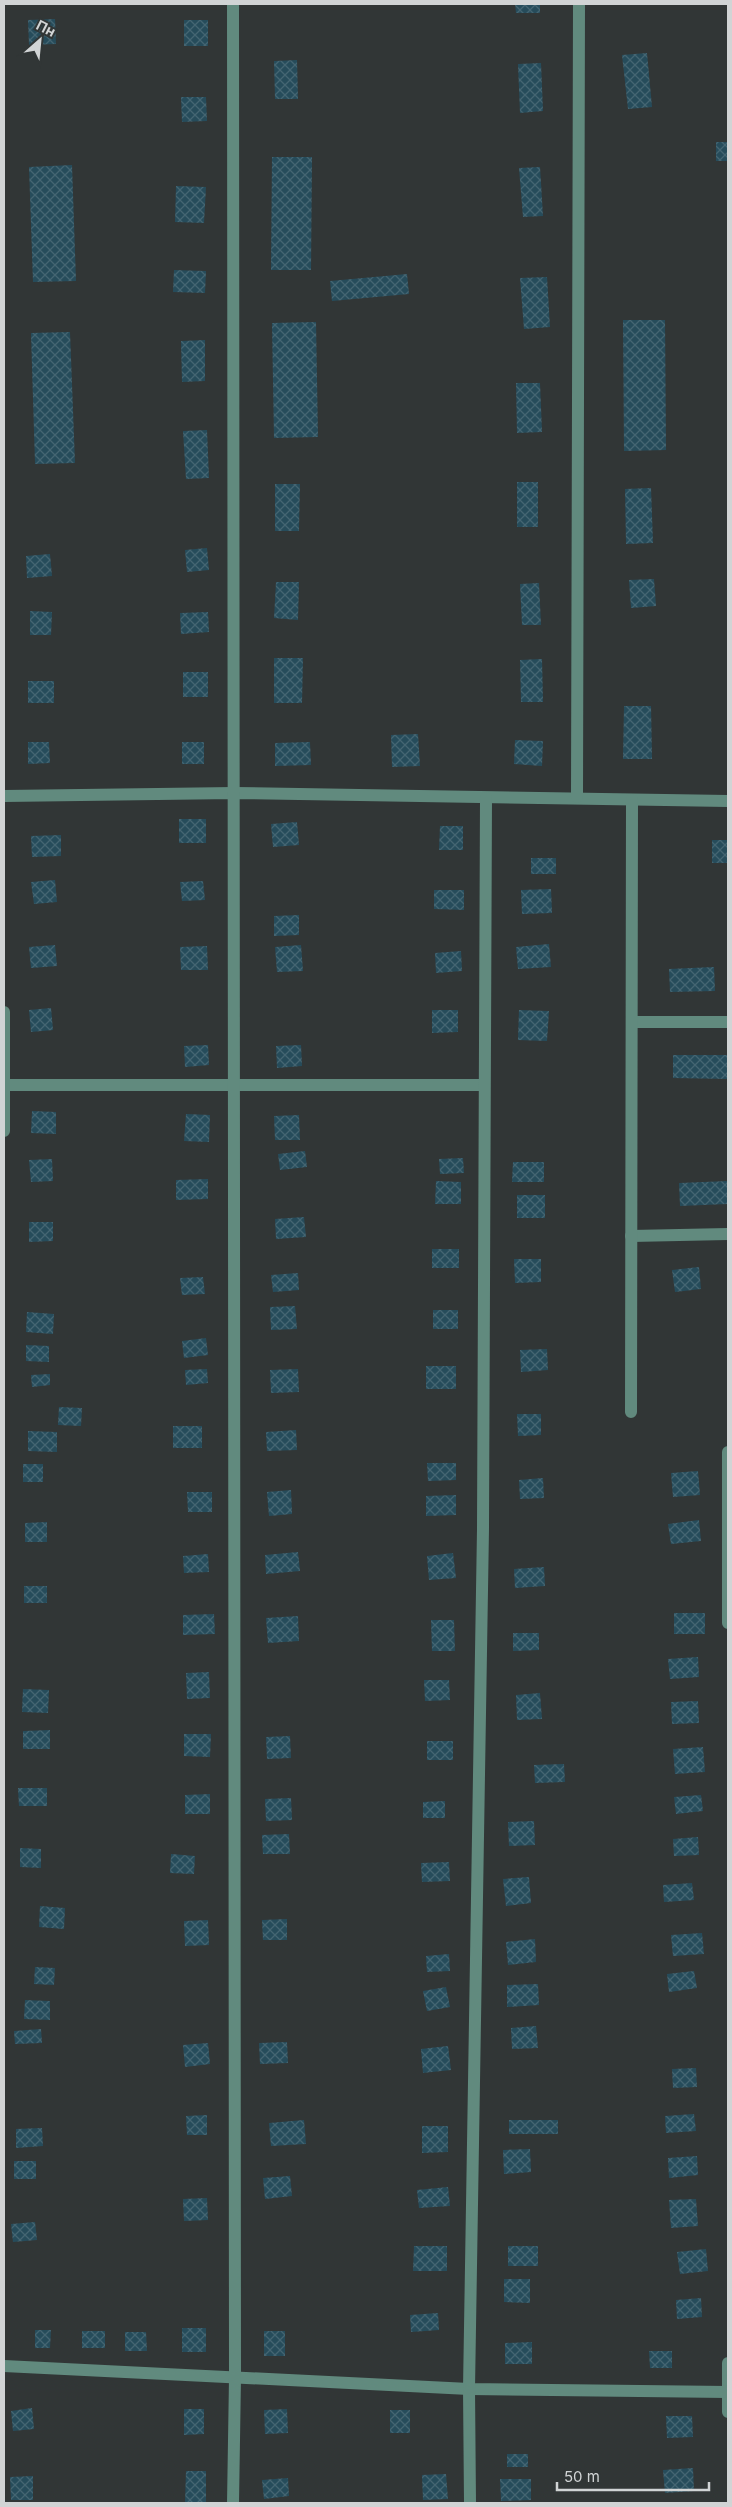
<svg xmlns="http://www.w3.org/2000/svg" width="732" height="2507" viewBox="0 0 732 2507" font-family="Inter,sans-serif">
  <defs>
    <pattern id="building-cross-hatch" width="8" height="8" patternUnits="userSpaceOnUse" patternTransform="scale(1.25)"><rect width="8" height="8" fill="#264c5b"/><path d="M0 0l8 8M0 8l8-8" fill="none" stroke="#446572"/></pattern>
  </defs>
  <rect width="100%" height="100%" fill="#313636"/>
  <g fill="url(#building-cross-hatch)">
    <path d="M515,4h25v9h-24z"/>
    <path d="M55,19l1,25 -27,1 -1,-25z"/>
    <rect x="184" y="20" width="24" height="26"/>
    <path d="M647,53l5,54 -24,2 -6,-54z"/>
    <path d="M297,60l1,39h-23l-1,-38z"/>
    <path d="M541,63l2,48 -23,2 -2,-49z"/>
    <path d="M181,97h25l1,24 -25,1z"/>
    <rect x="716" y="142" width="12" height="19"/>
    <path d="M272,157h40l-1,113h-40z"/>
    <path d="M72,165l4,116 -43,1 -4,-115z"/>
    <path d="M540,167l3,49 -20,1 -4,-49z"/>
    <path d="M176,186l30,1 -2,36 -29,-1z"/>
    <path d="M174,270l32,1 -1,22 -32,-1z"/>
    <path d="M407,274l2,20 -77,7 -2,-20z"/>
    <path d="M547,277l3,50 -26,2 -4,-51z"/>
    <path d="M623,320h42l1,130 -42,1z"/>
    <path d="M316,322l2,115 -44,1 -2,-115z"/>
    <path d="M70,332l5,131 -40,1 -4,-131z"/>
    <path d="M205,340v41l-23,1 -1,-41z"/>
    <path d="M516,383h24l2,49 -25,1z"/>
    <path d="M207,430l2,48 -23,1 -3,-48z"/>
    <rect x="517" y="482" width="21" height="45"/>
    <path d="M275,484h25l-1,47h-24z"/>
    <path d="M651,488l2,55 -27,1 -1,-55z"/>
    <path d="M207,548l2,22 -22,2 -2,-22z"/>
    <path d="M50,554l2,22 -25,2 -1,-22z"/>
    <path d="M654,579l2,27 -25,2 -2,-28z"/>
    <path d="M276,582h23l-1,38 -24,-2z"/>
    <path d="M539,583l2,42h-19l-2,-41z"/>
    <path d="M30,611l22,1 -1,23h-21z"/>
    <path d="M208,612l1,20 -28,2 -1,-21z"/>
    <path d="M274,658h29l-1,45h-28z"/>
    <path d="M542,659l1,43h-22l-1,-42z"/>
    <rect x="183" y="672" width="25" height="25"/>
    <rect x="28" y="681" width="26" height="22"/>
    <path d="M624,706h27l1,53h-29z"/>
    <path d="M418,734l2,32 -28,1 -1,-32z"/>
    <path d="M515,740l28,1 -1,25 -28,-2z"/>
    <path d="M28,742h21l1,21 -22,1z"/>
    <rect x="182" y="742" width="22" height="22"/>
    <path d="M310,742l1,23 -36,1v-23z"/>
    <rect x="179" y="819" width="27" height="24"/>
    <path d="M297,822l2,23 -26,2 -2,-23z"/>
    <path d="M440,826h23v24h-24z"/>
    <path d="M61,835v21l-29,1 -1,-21z"/>
    <rect x="712" y="840" width="16" height="23"/>
    <rect x="531" y="858" width="25" height="16"/>
    <path d="M55,880l2,22 -23,2 -3,-22z"/>
    <path d="M203,881l2,19 -23,1 -2,-19z"/>
    <path d="M551,889l1,24 -30,1 -1,-24z"/>
    <path d="M434,890h30v20l-30,-1z"/>
    <path d="M299,915v20l-25,1v-20z"/>
    <path d="M549,944l2,23 -33,2 -2,-22z"/>
    <path d="M55,945l2,21 -26,2 -2,-21z"/>
    <path d="M301,945l2,26 -26,1 -2,-25z"/>
    <path d="M207,946l1,24h-27l-1,-23z"/>
    <path d="M461,951l1,20 -26,2 -1,-20z"/>
    <path d="M714,967l1,24 -45,1 -1,-23z"/>
    <path d="M51,1008l2,22 -22,2 -2,-22z"/>
    <path d="M432,1010h26v22l-26,1z"/>
    <path d="M519,1010l30,1 -2,30 -29,-1z"/>
    <path d="M208,1045l1,20 -24,2 -1,-21z"/>
    <path d="M301,1045l1,21 -25,2 -1,-22z"/>
    <path d="M673,1055h55v24l-55,-1z"/>
    <path d="M32,1111l24,1v22l-25,-1z"/>
    <path d="M186,1114l24,1 -1,27 -25,-1z"/>
    <path d="M299,1115l1,25h-25l-1,-24z"/>
    <path d="M305,1151l2,16 -27,3 -2,-16z"/>
    <path d="M463,1158l1,15 -24,1 -1,-15z"/>
    <path d="M52,1159l1,22 -22,1 -2,-22z"/>
    <path d="M513,1162h31v20h-32z"/>
    <path d="M208,1179v20l-32,1v-20z"/>
    <path d="M436,1181l25,1v22h-26z"/>
    <path d="M728,1181v23l-48,2 -1,-23z"/>
    <rect x="517" y="1195" width="28" height="23"/>
    <path d="M304,1217l2,20 -30,2 -1,-20z"/>
    <path d="M29,1222h24v19l-24,1z"/>
    <rect x="432" y="1249" width="27" height="19"/>
    <path d="M514,1259h27v23l-26,1z"/>
    <path d="M699,1267l2,22 -26,3 -3,-22z"/>
    <path d="M298,1273l1,17 -26,2 -2,-17z"/>
    <path d="M203,1277l2,17 -23,1 -2,-17z"/>
    <path d="M295,1306l2,23 -26,1 -1,-23z"/>
    <rect x="433" y="1310" width="25" height="19"/>
    <path d="M27,1312l27,2 -1,20 -27,-2z"/>
    <path d="M206,1338l2,17 -24,3 -2,-17z"/>
    <path d="M26,1345l23,1v16l-23,-1z"/>
    <path d="M547,1349l1,21 -27,2 -1,-22z"/>
    <rect x="426" y="1366" width="30" height="23"/>
    <path d="M207,1369l1,14 -22,2 -1,-15z"/>
    <path d="M298,1369l1,23 -28,1 -1,-23z"/>
    <path d="M50,1374v11l-18,2 -1,-12z"/>
    <path d="M59,1407l23,1 -1,18 -23,-1z"/>
    <path d="M517,1414h24v21l-23,1z"/>
    <rect x="173" y="1426" width="29" height="22"/>
    <path d="M296,1430l1,20 -30,1 -1,-19z"/>
    <path d="M28,1431l29,1v20l-29,-1z"/>
    <path d="M427,1463h29v17l-28,1z"/>
    <rect x="23" y="1464" width="20" height="18"/>
    <path d="M698,1471l2,24 -27,2 -2,-24z"/>
    <path d="M543,1478l1,20 -24,1 -1,-19z"/>
    <path d="M291,1490l1,24 -23,2 -2,-24z"/>
    <path d="M187,1492h25v20h-24z"/>
    <path d="M456,1495v20l-30,1v-20z"/>
    <path d="M699,1520l2,21 -30,3 -3,-20z"/>
    <path d="M47,1522v20h-22v-19z"/>
    <path d="M298,1552l2,19 -34,3 -1,-19z"/>
    <path d="M453,1553l3,25 -27,2 -2,-24z"/>
    <path d="M208,1554l1,18 -25,1 -1,-17z"/>
    <path d="M544,1567l1,19 -30,2 -1,-19z"/>
    <rect x="24" y="1586" width="23" height="17"/>
    <rect x="674" y="1613" width="31" height="21"/>
    <path d="M214,1614l1,20 -32,1v-20z"/>
    <path d="M298,1616l1,25 -31,2 -2,-25z"/>
    <path d="M431,1620h23l1,31h-23z"/>
    <path d="M513,1633h26v17l-26,1z"/>
    <path d="M698,1657l1,20 -29,2 -2,-20z"/>
    <path d="M209,1672l1,26 -23,1 -1,-26z"/>
    <path d="M424,1680h25l1,20 -25,1z"/>
    <path d="M23,1689l26,1 -1,23 -26,-1z"/>
    <path d="M540,1693l2,26 -25,1 -1,-25z"/>
    <path d="M698,1701l1,22 -27,1 -1,-22z"/>
    <path d="M50,1730v19h-27v-18z"/>
    <path d="M184,1734h27l-1,23 -26,-1z"/>
    <path d="M290,1736l1,22 -24,1 -1,-22z"/>
    <rect x="427" y="1741" width="26" height="19"/>
    <path d="M703,1747l2,25 -30,2 -2,-25z"/>
    <path d="M564,1764l1,18 -30,1 -1,-18z"/>
    <path d="M18,1788h29v18h-28z"/>
    <path d="M210,1794v20h-25v-19z"/>
    <path d="M701,1795l2,16 -27,3 -2,-17z"/>
    <path d="M291,1798l1,22 -26,1 -1,-22z"/>
    <path d="M445,1801v17h-22v-16z"/>
    <path d="M534,1821l1,24 -26,1 -1,-24z"/>
    <path d="M289,1834l1,20h-27l-1,-19z"/>
    <path d="M698,1837l1,18 -25,1 -1,-17z"/>
    <path d="M20,1848l21,1v19l-21,-1z"/>
    <path d="M171,1854l24,2 -1,18 -24,-1z"/>
    <path d="M449,1862l1,19 -28,1 -1,-19z"/>
    <path d="M529,1877l2,26 -25,3 -3,-27z"/>
    <path d="M692,1883l2,17 -30,2 -1,-17z"/>
    <path d="M40,1906l25,2 -1,21 -25,-2z"/>
    <path d="M287,1919v21h-24l-1,-20z"/>
    <path d="M208,1920l1,25 -24,1 -1,-25z"/>
    <path d="M702,1933l2,21 -31,2 -2,-21z"/>
    <path d="M535,1939l1,23 -28,3 -2,-23z"/>
    <path d="M449,1954l1,17 -23,1 -1,-16z"/>
    <path d="M35,1967l20,1 -1,17 -20,-1z"/>
    <path d="M694,1971l3,17 -28,4 -2,-18z"/>
    <path d="M538,1984l1,21 -32,2v-22z"/>
    <path d="M446,1987l4,20 -23,4 -4,-20z"/>
    <path d="M25,2000l25,1v19l-26,-1z"/>
    <path d="M536,2026l2,22 -26,1 -1,-21z"/>
    <path d="M41,2029l1,14 -27,1 -1,-13z"/>
    <path d="M287,2042l1,21 -28,1 -1,-21z"/>
    <path d="M208,2043l2,21 -25,3 -2,-22z"/>
    <path d="M448,2046l3,24 -28,3 -2,-24z"/>
    <path d="M696,2068l1,19 -24,1 -1,-19z"/>
    <path d="M694,2114l2,17 -30,2 -1,-17z"/>
    <path d="M207,2115v20h-20l-1,-19z"/>
    <path d="M304,2120l2,24 -35,2 -2,-23z"/>
    <rect x="509" y="2120" width="49" height="14"/>
    <path d="M422,2126h26v26l-26,1z"/>
    <path d="M42,2128l1,18 -27,2v-19z"/>
    <path d="M530,2149l1,23 -27,2 -1,-24z"/>
    <path d="M697,2156l1,19 -29,3 -1,-20z"/>
    <rect x="14" y="2161" width="22" height="18"/>
    <path d="M290,2176l2,20 -27,3 -2,-21z"/>
    <path d="M448,2187l2,19 -31,2 -2,-18z"/>
    <path d="M207,2198l1,22 -24,1 -1,-22z"/>
    <path d="M696,2199l2,27 -27,2 -2,-28z"/>
    <path d="M35,2222l2,18 -24,2 -2,-18z"/>
    <path d="M414,2246h33v25h-34z"/>
    <rect x="508" y="2246" width="30" height="20"/>
    <path d="M706,2249l2,22 -28,3 -3,-22z"/>
    <path d="M504,2279h26v24l-26,-1z"/>
    <path d="M701,2298l1,19 -25,2 -1,-19z"/>
    <path d="M438,2313l1,17 -28,2 -1,-17z"/>
    <rect x="182" y="2328" width="24" height="24"/>
    <path d="M35,2330h16l-1,18h-15z"/>
    <rect x="82" y="2331" width="23" height="17"/>
    <rect x="264" y="2331" width="21" height="25"/>
    <path d="M125,2332h21l1,19h-22z"/>
    <path d="M532,2342v22h-27v-21z"/>
    <path d="M649,2351h23v17h-22z"/>
    <path d="M32,2408l2,21 -21,2 -2,-20z"/>
    <path d="M184,2409h20v25l-20,1z"/>
    <path d="M287,2409l1,24 -23,1 -1,-24z"/>
    <rect x="390" y="2410" width="20" height="23"/>
    <path d="M666,2416h26l1,21 -26,1z"/>
    <rect x="507" y="2454" width="21" height="13"/>
    <path d="M693,2468l1,23 -29,2 -2,-23z"/>
    <path d="M186,2471h20v31h-21z"/>
    <path d="M446,2474l2,25 -25,1 -1,-25z"/>
    <path d="M33,2476v24h-22l-1,-23z"/>
    <path d="M288,2478l1,18 -25,3 -2,-19z"/>
    <path d="M500,2479h31v21l-30,1z"/>
  </g>
  <g fill="none" stroke-linecap="round" stroke-linejoin="round">
    <g stroke="#618a7e" stroke-width="12">
      <path d="M4,796l230,-3 494,8"/>
      <path d="M577,797l2,-793"/>
      <path d="M4,1012v119"/>
      <path d="M632,1022h96"/>
      <path d="M4,1085h480"/>
      <path d="M631,1236l97,-2"/>
      <path d="M631,1412l1,-612"/>
      <path d="M728,1452v171"/>
      <path d="M728,2363v49"/>
      <path d="M4,2366l465,23 259,3"/>
      <path d="M233,2503l2,-125 -2,-2374"/>
      <path d="M470,2503l-1,-114 14,-860 3,-731"/>
    </g>
  </g>
  <rect width="732" height="2507" fill="none" stroke="#d1d4d5" stroke-width="10"/>
  <g transform="translate(40 40) rotate(27)" stroke="#313636" stroke-width="4" paint-order="stroke">
  <path d="M0-4L9 19L0 12L-9 19Z" fill="#d1d4d5"/>
  <text y="-8" font-size="14" font-weight="bold" text-anchor="middle" fill="#d1d4d5">Пн</text>
  </g>
  <path d="M557 2482v8h152v-8" fill="none" stroke="#d1d4d5" stroke-width="2.5"/>
  <text x="564" y="2482" font-size="15" fill="#d1d4d5" stroke="#313636" stroke-width="4" paint-order="stroke">50 m</text>
</svg>
